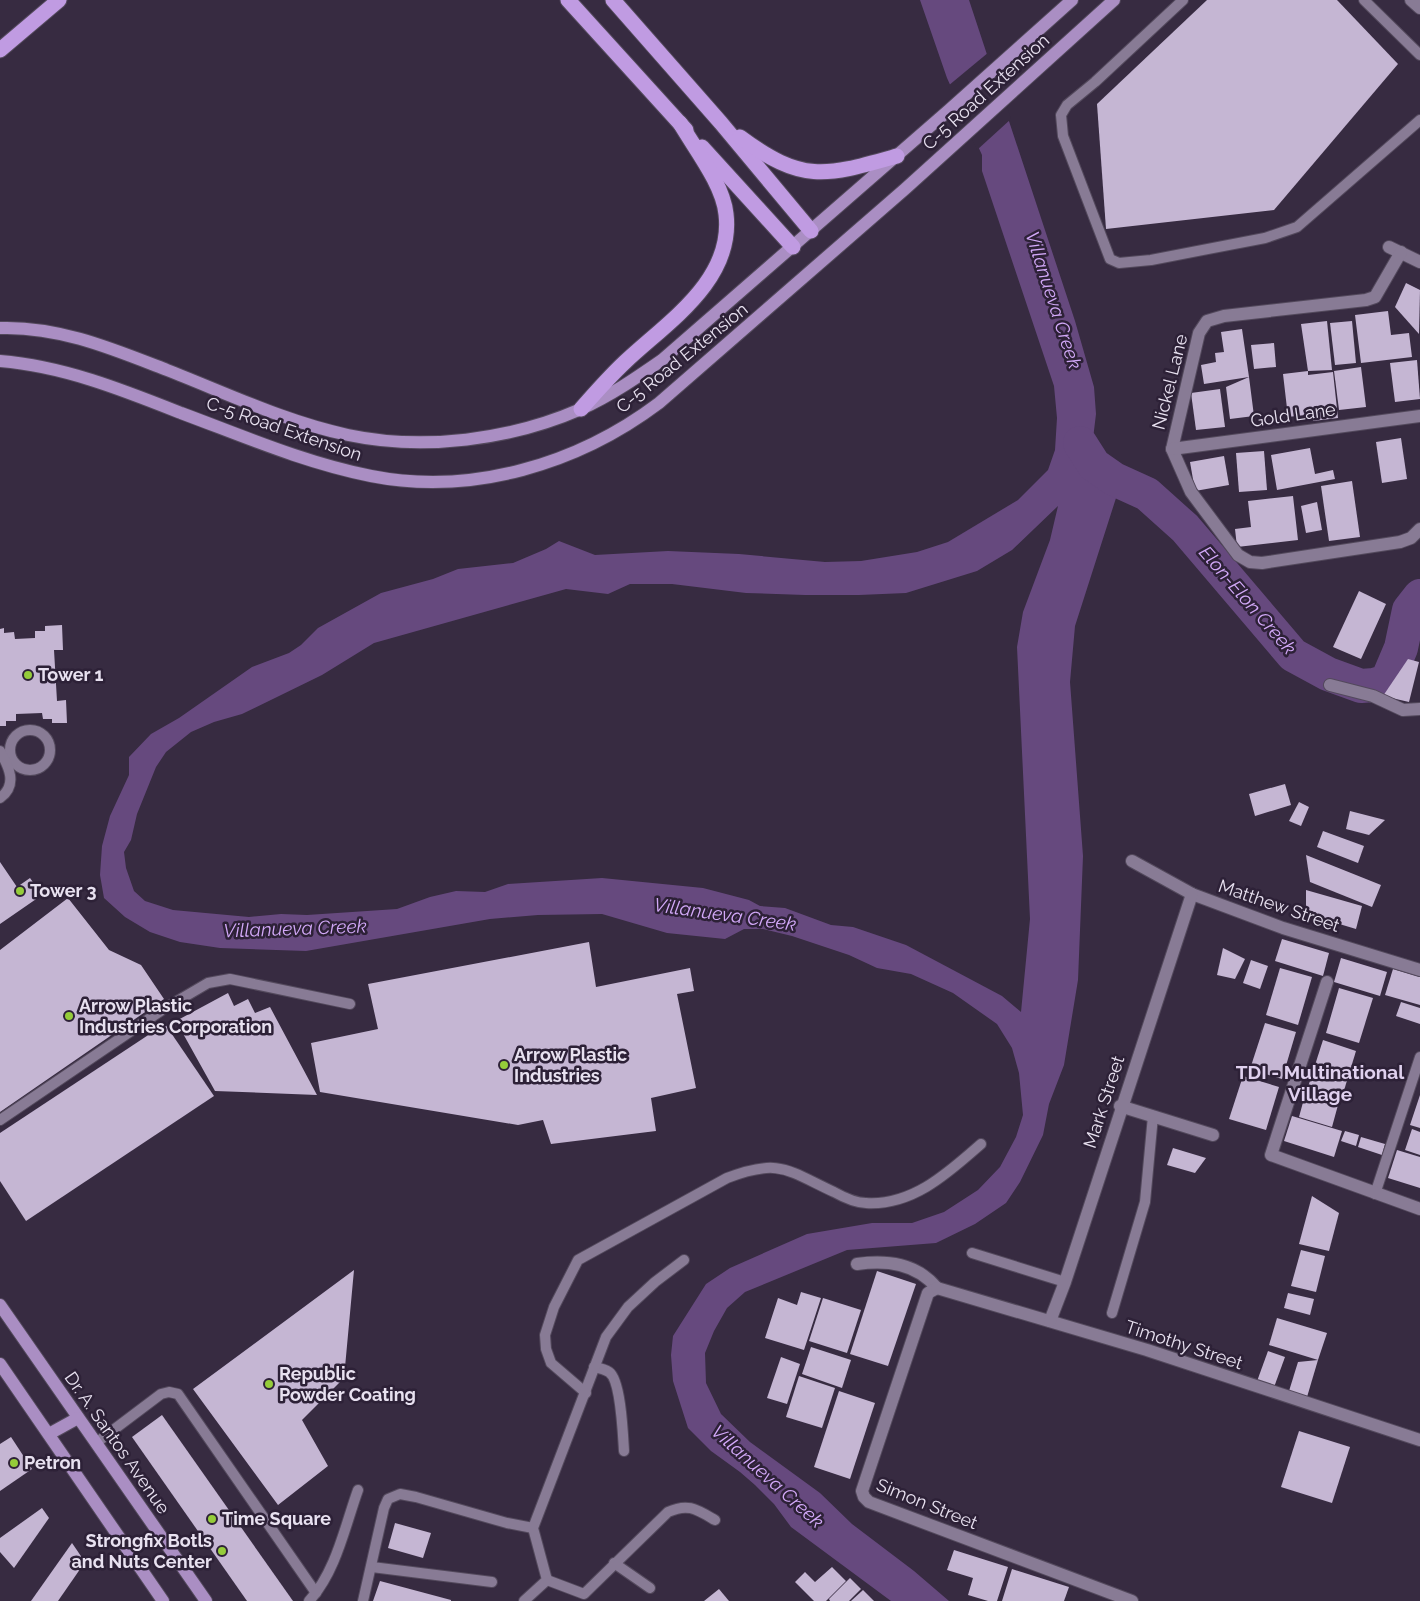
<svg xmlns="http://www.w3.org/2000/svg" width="1420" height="1601" viewBox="0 0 1420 1601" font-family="Raleway,sans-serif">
  <rect width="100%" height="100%" fill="#372b41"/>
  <path fill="#66497e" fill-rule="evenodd" d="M920,0h49l106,321 19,66 2,27 -4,33 24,51 -41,128 -5,56 13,174 -5,124 -14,85 -15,39 -6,31 -23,47 -14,21 -31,21 -39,19 -89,7 -102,42 -18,16 -13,23 -9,22 1,30 15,31 29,28 70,51 32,31 62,47 35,30h-58l-100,-74 -17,-23 -19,-19 -15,-13 -29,-21 -23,-23 -15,-47 -2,-26 2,-19 33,-52 24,-16 77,-34 65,-11h40l32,-11 34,-22 22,-23 16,-30 7,-22 -4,-42 -7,-25 -15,-24 -44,-31 -42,-19 -34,-6 -28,-13 -57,-19 -29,-7h-19l-19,10 -58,-6 -65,-19 -64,1 -48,4 -184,32 -86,-3 -40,-6 -30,-10 -25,-15 -21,-19 -4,-23 2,-29 8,-30 19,-41v-18l22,-23 28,-16 73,-51 37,-14 12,-8 17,-17 63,-35 52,-14 25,-10 55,-6 33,-14 13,-8 36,14 73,-4 71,3 86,8 36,-1 56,-9 31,-10 70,-42 30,-30 7,-20 2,-32 -3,-32 -72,-215v-16l-35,-77zM1058,506l-8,34 -27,72 -6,35 13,272 -9,93 -19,-16 -96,-51 -53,-18 -22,-2 -46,-17 -25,-2 -11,-6 -46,-12 -101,-10 -94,6 -23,8 -29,-1 -26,6 -33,12 -90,6 -26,-1 -32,3 -76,-7 -28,-9 -11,-10 -8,-23 -2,-16 7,-12 6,-26 19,-47 10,-15 25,-20 23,-10 28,-8 80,-39 52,-32 192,-54 42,5 22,-10h42l74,9 59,2h54l47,-2 71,-22 35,-21z"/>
  <path fill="#372b41" d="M989,52l22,67 -34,31 -29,-64z"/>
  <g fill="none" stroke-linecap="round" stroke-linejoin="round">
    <path stroke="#66497e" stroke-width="34" d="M1080,443l14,22 20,14 33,15 38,34 108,127 35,19 33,12 13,-1 13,-4 14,-33 8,-38 11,-14"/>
  </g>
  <g fill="#c5b6d3">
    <path d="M1207,0h130l61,64 -124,146 -168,19 -9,-125z"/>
    <path d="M1406,283l14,7 -1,44 -24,-27z"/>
    <path d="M1388,311l3,24 18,-2 3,24 -51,6 -6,-48z"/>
    <path d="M1327,321l5,49 -24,1 -7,-47z"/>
    <path d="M1352,321l4,42 -21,2 -5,-42z"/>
    <path d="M1242,329l7,48 5,39 -24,3 -4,-32 23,-10 -45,7 -3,-19 15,-3 -1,-9 9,-1 -3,-20z"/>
    <path d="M1274,343l2,24 -22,2 -3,-24z"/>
    <path d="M1417,360l3,39 -25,3 -5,-39z"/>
    <path d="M1361,367l5,40 -27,3 -5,-39z"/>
    <path d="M1308,371v4l25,-3 5,46 -25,3v-7l-25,3 -5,-43z"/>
    <path d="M1220,389l5,38 -29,3 -5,-37z"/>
    <path d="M1401,438l6,41 -25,4 -6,-41z"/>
    <path d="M1310,448l5,26 18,-4 2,9 -58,11 -6,-35z"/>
    <path d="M1264,451l3,39 -28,2 -3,-39z"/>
    <path d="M1224,456l5,29 -34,6 -5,-29z"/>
    <path d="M1352,481l8,56 -31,4 -8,-55z"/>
    <path d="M1293,496l5,44 -61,7 -2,-18 16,-2 -3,-26z"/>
    <path d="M1317,502l5,28 -16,3 -5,-27z"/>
    <path d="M1359,591l27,13 -25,55 -28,-12z"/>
    <path d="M62,625l1,25h-9l3,51 9,-1 1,23h-15v-4h-9l-1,-6 -26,1v7h-10v5h-6v-97l4,-1v5l10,-1 1,7 20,-1v-7h10v-5z"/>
    <path d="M1408,659l11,3 -10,40 -26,-6z"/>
    <path d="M1285,784l6,21 -36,11 -6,-22z"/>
    <path d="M1299,802l10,5 -8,19 -12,-5z"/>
    <path d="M1350,811l35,9 -16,15 -23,-6z"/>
    <path d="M1323,831l41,15 -6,17 -41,-16z"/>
    <path d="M1306,855l75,30 -9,22 -62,-25z"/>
    <path d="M0,862l17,25 13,-9 12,17 -42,29z"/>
    <path d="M1306,890l56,16 -6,23 -50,-15z"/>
    <path d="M68,898l41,52 32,15 23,34 -164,113v-162z"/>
    <path d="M1282,939l47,14 -6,23 -48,-15z"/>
    <path d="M589,942l7,45 94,-19 4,23 -17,3 19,94 -45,10 5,33 -105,13 -8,-24 -25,5 -198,-33 -9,-49 67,-14 -10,-45z"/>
    <path d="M1223,948l22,11 -10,20 -18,-4z"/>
    <path d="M1341,958l46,14 -7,24 -46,-14z"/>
    <path d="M1251,960l17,6 -8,23 -17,-6z"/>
    <path d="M1280,968l32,9 -14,48 -32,-10z"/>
    <path d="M1393,969l27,8v28l-35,-10z"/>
    <path d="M1339,988l34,10 -14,45 -33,-10z"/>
    <path d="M228,993l6,13 14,-7 7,14 15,-6 47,88 -102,-4 -39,-70z"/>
    <path d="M1401,1002l19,6v16l-24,-8z"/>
    <path d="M1265,1023l31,9 -14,47 -32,-10z"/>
    <path d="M165,1024l49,72 -188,125 -26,-40v-48z"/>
    <path d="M1323,1040l33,11 -14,46 -34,-10z"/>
    <path d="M1243,1076l36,11 -13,43 -37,-11z"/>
    <path d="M1305,1095l33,10 -6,22 -33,-10z"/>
    <path d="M1420,1095v33l-10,-3z"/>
    <path d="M1292,1116l50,15 -8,26 -50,-16z"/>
    <path d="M1412,1129l8,3v23l-15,-5z"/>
    <path d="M1345,1131l14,4 -3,11 -15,-5z"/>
    <path d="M1361,1137l24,7 -3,11 -24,-8z"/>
    <path d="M1173,1148l33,10 -11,15 -28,-8z"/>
    <path d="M1397,1150l23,7v31l-32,-10z"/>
    <path d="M1312,1196l27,17 -10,38 -30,-7z"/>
    <path d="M1301,1250l24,6 -9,36 -25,-6z"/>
    <path d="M354,1270l-10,108 -42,42 26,46 -50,39 -85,-116z"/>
    <path d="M877,1271l39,13 -28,82 -38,-12z"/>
    <path d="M801,1292l20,6 -17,52 -39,-12 13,-40 19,7z"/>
    <path d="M1288,1293l26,6 -4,16 -26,-7z"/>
    <path d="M823,1298l38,12 -14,43 -38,-12z"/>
    <path d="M1277,1318l50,15 -9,27 -49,-15z"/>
    <path d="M811,1347l40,13 -9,28 -40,-14z"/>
    <path d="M1268,1351l17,6 -12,33 -17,-6z"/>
    <path d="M781,1357l19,7 -13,40 -20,-6z"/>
    <path d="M1318,1360l-11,37 -18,-6 9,-29z"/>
    <path d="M799,1376l36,12 -13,40 -36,-11z"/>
    <path d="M839,1391l36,12 -25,76 -36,-12z"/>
    <path d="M162,1415l131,186h-46l-115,-164z"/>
    <path d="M1299,1431l51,16 -18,56 -51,-16z"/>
    <path d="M11,1437l21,32 -32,22v-47z"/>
    <path d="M42,1508l7,10 -35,50 -14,-16v-14z"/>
    <path d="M395,1523l36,10 -8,25 -35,-10z"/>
    <path d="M72,1543l13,19 -27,39h-27z"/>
    <path d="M954,1550l54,17 -11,34h-9l-20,-6 5,-17 -26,-8z"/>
    <path d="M832,1567l14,14 -20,20h-12l-19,-19 10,-10 10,10z"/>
    <path d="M1012,1569l57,18 -5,14h-62z"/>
    <path d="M850,1578l11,11 -12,12h-19l-1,-2z"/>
    <path d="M380,1581l71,19v1h-78z"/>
    <path d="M719,1589l10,12h-25z"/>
    <path d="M863,1590l11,11h-23z"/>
  </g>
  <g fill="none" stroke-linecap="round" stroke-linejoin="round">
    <g stroke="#53495c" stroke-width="12">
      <g id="lane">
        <path d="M1183,0l-88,82 -28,23 -6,10 2,21 47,123 9,4 32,-3 114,-22 32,-11 123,-107"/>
        <path d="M1364,0l56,55"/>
        <circle cx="30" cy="750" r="20"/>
        <path d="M0,751c9,16 18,34 0,47"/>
        <path d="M0,1120l162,-110 46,-27 22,-4 120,25"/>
        <path d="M1375,1194l45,-137"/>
        <path d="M972,1253l93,29"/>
        <path d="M1112,1313l33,-111 8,-86"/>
        <path d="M594,1367c5,1 12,3 15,5 12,8 14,64 15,79"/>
        <path d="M586,1393l-35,-30 -5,-14 -1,-14 9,-28 24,-47 149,-82c52,-20 60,-8 107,14 9,5 21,11 32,11 47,3 83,-31 115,-59"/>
        <path d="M96,1443l65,-49 8,-2 9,2 138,199"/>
        <path d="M614,1563l36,25"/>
        <path d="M372,1567l120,15"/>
        <path d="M547,1580l37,14 84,-82c20,-9 28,-3 47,8"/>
        <path d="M309,1601c27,-29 36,-75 49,-111"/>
        <path d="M363,1601l21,-93 4,-9 12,-5 16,3 91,26 26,5"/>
        <path d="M524,1601l23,-21 -14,-52 73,-191 22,-30 27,-25 29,-22"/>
      </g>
    </g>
    <g stroke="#53495c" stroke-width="14">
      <g id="street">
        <path d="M1411,0l9,8"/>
        <path d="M1389,247l31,15"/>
        <path d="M1401,252l-26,45 -9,3 -142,16 -17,5 -8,12 -27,116 19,43 47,63 12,7 12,1 138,-21 11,-4 9,-9"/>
        <path d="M1172,449l248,-33"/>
        <path d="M1330,685l43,11 30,14 17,-1"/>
        <path d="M1132,861l60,33 91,34 137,42"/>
        <path d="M1327,982l-56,173 149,54"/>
        <path d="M1120,1106l93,29"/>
        <path d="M857,1264c30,-4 59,-1 80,24"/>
        <path d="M937,1288l-9,5 -66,198 2,6 5,5 263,99"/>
        <path d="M937,1288l210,62 273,90"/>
        <path d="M1050,1321l15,-39 127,-388"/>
      </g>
    </g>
    <g stroke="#53495c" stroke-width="14">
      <g id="primary">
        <path d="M0,328c59,-2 113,21 167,42 59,23 119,52 181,65 76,16 162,5 233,-26 29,-13 55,-31 81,-49l287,-250 123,-110"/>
        <path d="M0,361c63,5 123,29 181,52 62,23 124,50 190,63 101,20 207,-12 288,-73l246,-214 209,-189"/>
        <path d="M0,1305l206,296"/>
        <path d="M0,1364l163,237"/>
        <path d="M49,1434l29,-16"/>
      </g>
    </g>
    <g stroke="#53495c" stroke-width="17">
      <g id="highway">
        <path d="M568,0l118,130"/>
        <path d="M613,0l108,123 90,108"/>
        <path d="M0,50l59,-50"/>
        <path d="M740,137c63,47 86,39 157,19"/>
        <path d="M702,147l91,100"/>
        <path d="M581,409c14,-16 28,-32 44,-47 41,-39 109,-81 101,-148 -3,-30 -31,-65 -46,-91"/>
      </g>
    </g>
    <use href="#lane" stroke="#887b95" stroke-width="10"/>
    <use href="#street" stroke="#887b95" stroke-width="12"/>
    <use href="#primary" stroke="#aa8ec3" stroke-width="12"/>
    <use href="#highway" stroke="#c09be2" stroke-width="15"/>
  </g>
  <g fill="#95cc3a" stroke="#2d2137" stroke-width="2">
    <circle cx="28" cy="675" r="5"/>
    <circle cx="20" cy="891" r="5"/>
    <circle cx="69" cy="1016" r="5"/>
    <circle cx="504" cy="1065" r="5"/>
    <circle cx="269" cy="1384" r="5"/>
    <circle cx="14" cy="1463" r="5"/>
    <circle cx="212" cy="1519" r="5"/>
    <circle cx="222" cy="1551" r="5"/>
  </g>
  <g text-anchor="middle" stroke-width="5" stroke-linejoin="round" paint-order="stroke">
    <g font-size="18" fill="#e8e1f0" stroke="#2d2137">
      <text transform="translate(986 92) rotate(-42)" y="6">C-5 Road Extension</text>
      <text transform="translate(682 358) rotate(-39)" y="6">C-5 Road Extension</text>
      <text transform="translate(1170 382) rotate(-76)" y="6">Nickel Lane</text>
      <text transform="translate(1293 415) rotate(-8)" y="6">Gold Lane</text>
      <text transform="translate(284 429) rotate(19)" y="6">C-5 Road Extension</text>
      <text transform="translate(1279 906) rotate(19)" y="6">Matthew Street</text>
      <text transform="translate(1104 1102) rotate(-72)" y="6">Mark Street</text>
      <text transform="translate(1184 1345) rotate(18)" y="6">Timothy Street</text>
      <text transform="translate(117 1443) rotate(55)" y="6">Dr. A. Santos Avenue</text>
      <text transform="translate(927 1504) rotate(22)" y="6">Simon Street</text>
    </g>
    <g font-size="18" font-weight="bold" fill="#e8e1f0" stroke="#2d2137" text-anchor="start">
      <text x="38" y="681">Tower 1</text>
      <text x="30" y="897">Tower 3</text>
      <text x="79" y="1012">Arrow Plastic<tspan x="79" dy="21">Industries Corporation</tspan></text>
      <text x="514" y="1061">Arrow Plastic<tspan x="514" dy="21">Industries</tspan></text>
      <text x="279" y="1380">Republic<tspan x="279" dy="21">Powder Coating</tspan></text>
      <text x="24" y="1469">Petron</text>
      <text x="222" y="1525">Time Square</text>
      <text x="212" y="1547" text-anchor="end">Strongfix Botls<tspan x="212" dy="21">and Nuts Center</tspan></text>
    </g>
    <g font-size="19" font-style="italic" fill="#d3a9f9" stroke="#2d2137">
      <text transform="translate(1054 300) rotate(72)" y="7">Villanueva Creek</text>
      <text transform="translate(1248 600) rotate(49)" y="7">Elon-Elon Creek</text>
      <text transform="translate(725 914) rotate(8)" y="7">Villanueva Creek</text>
      <text transform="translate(295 928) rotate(-2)" y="7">Villanueva Creek</text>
      <text transform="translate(768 1476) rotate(42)" y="7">Villanueva Creek</text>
    </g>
    <g font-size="19" font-weight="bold" fill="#e0d1ef" stroke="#2d2137">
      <text x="1320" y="1079">TDI - Multinational<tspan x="1320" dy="22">Village</tspan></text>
    </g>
  </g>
</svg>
